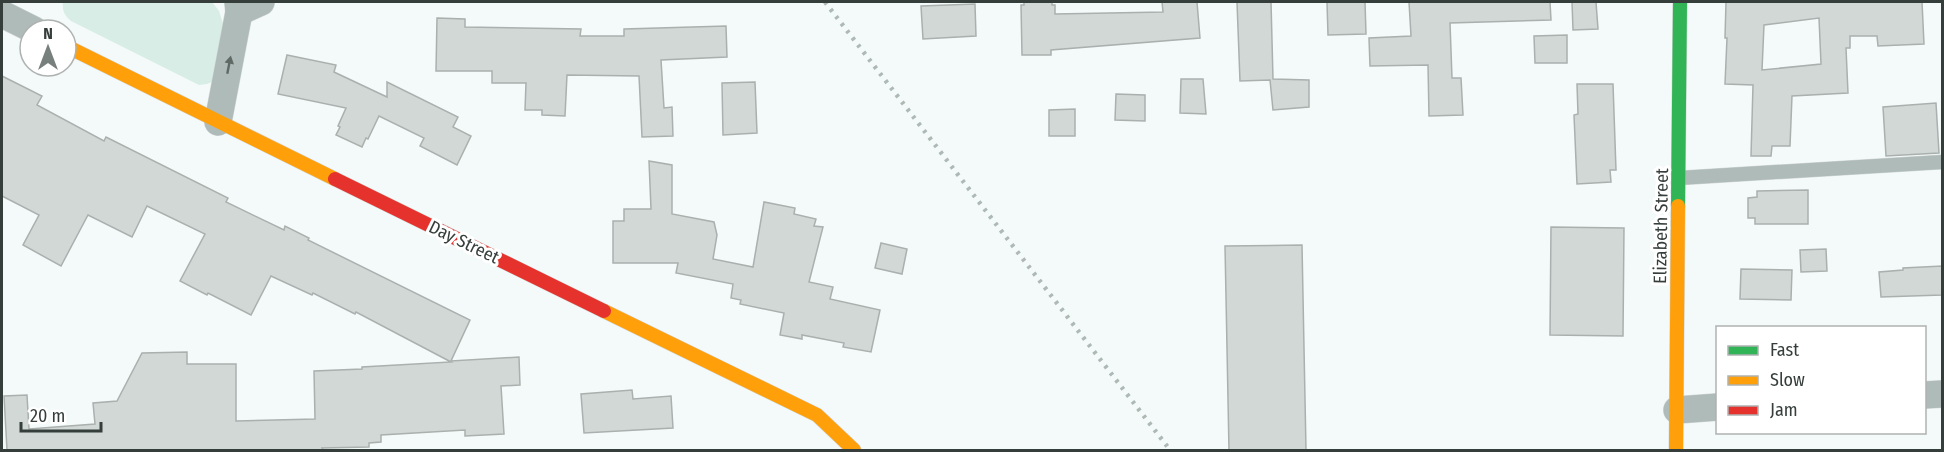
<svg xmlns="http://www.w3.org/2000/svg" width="1944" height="452" viewBox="0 0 1944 452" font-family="'Fira Sans Condensed',sans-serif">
  <rect width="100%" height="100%" fill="#f4faf9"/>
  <path fill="#d7ede6" d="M63,2h149l7,9 5,16 -10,54 -7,3 -8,1 -128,-64c-7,-6 -9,-11 -8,-19z"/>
  <g fill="#d1d8d6" stroke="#a9b0ae" stroke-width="1.5" fill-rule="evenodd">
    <path d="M1024,2h28v3h3v9l108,-2 -1,-10h35l3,36 -149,12v5h-29l-1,-50h3z"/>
    <path d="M1237,2h34l2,77 36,1v27l-36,3 -3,-30 -30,1z"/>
    <path d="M1327,2h38l1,32 -38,1z"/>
    <path d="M1409,2h141l1,18 -101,3 2,55h9l2,37 -34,1 -1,-51 -58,1 -1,-28 42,-2z"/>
    <path d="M1572,2h24l2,27 -25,1z"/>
    <path d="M1726,2h196l2,42 -46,2 -1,-10h-27v12h-4l2,45 -56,3 -2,50h-18l-1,10h-20l2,-71 -28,-1 2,-46h-2zM1819,18l2,46 -59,6 2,-45z"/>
    <path d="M975,4l1,32 -53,3 -2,-33z"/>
    <path d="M437,18l28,1v8l116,2 -1,7h44v-7l102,-3 1,31 -66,3 3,48 8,-1 1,29 -31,1 -3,-61 -72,-1 -2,41 -23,-1v-5h-17l1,-27h-34v-12h-56z"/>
    <path d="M1567,35v28h-32l-1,-27z"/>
    <path d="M287,55l49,10 -2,7 53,25v-15l71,35 -5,10 18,9 -14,29 -37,-19 4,-8 -45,-22 -11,23 -2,-1 -4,9 -26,-12 4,-8 -2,-1 8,-18 -68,-14z"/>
    <path d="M2,76l40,20 -5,9 67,36 2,-4 122,61 -2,4 58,28 1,-4 24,12 -1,2 162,80 -19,41 68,-4 1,28 -19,1 3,48 -39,2v-6l-84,5v7l-12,1v4l-47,1 1,2h-316l-3,-54 23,-1 2,34 66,-5 -2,-21 24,-2 25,-48 45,-1v12h49v57l79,-2 -1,-48 48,-2v-2l89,-5 -95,-50 -1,2 -42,-21 -1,2 -41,-19 -20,39 -43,-22 -1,2 -27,-14 25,-47 -58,-28 -15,31 -44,-22 -27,51 -38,-21 16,-30 -37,-19z"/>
    <path d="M1181,79h22l3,35 -26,-1z"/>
    <path d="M755,82l2,51 -34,2 -1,-52z"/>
    <path d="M1577,84h36l3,86h-6l1,12 -34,2 -3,-69 4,-1z"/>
    <path d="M1116,94l29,1v26l-30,-1z"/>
    <path d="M1936,103l3,50 -53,3 -3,-49z"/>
    <path d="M1075,109v27h-26v-26z"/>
    <path d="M649,161l23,4v49l42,8 3,13 -4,24 40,8 11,-65 31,6 -1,6 22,5 -2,7 9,1 -14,55 24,5 -3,12 50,11 -9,42 -28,-5 1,-4 -42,-8v4l-22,-4 4,-22 -44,-9 1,-4 -10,-2 2,-14 -57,-11 2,-10h-65v-42h11v-12h27z"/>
    <path d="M1808,190v34h-53v-6h-7v-20l9,-1v-6z"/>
    <path d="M1551,227l73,1 -1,108 -73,-1z"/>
    <path d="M881,243l26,6 -5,25 -27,-6z"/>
    <path d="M1302,245l4,205h-77l-4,-204z"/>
    <path d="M1826,249l1,22 -26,1 -1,-22z"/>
    <path d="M1942,266v29l-61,2 -2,-25 24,-2v-2z"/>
    <path d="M1741,269l51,1 -1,30 -51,-1z"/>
    <path d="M632,390l1,9 38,-3 2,32 -89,5 -3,-39z"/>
  </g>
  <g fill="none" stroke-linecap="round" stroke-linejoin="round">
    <g stroke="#d2d7d6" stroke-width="15">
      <path id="lane" d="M1679,178l263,-16"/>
    </g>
    <g stroke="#d2d7d6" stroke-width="28">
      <g id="street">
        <path d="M239,12l22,-10"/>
        <path d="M2,14l32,16"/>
        <path d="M218,122l21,-110 -1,-10"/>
        <path d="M1924,395l18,-1"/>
        <path d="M1677,410l41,-3"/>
      </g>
    </g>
    <g stroke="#d2d7d6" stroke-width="15">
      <path id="fast" d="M1678,206l2,-204"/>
    </g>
    <g stroke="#d2d7d6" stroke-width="15">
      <g id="slow">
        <path d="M66,46l269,133"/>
        <path d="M604,311l213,104 37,35"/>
        <path d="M1676,450l2,-244"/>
      </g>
    </g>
    <g stroke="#d2d7d6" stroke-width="15">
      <path id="jam" d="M335,179l269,132"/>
    </g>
    <use href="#lane" stroke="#aebbb8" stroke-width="14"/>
    <use href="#street" stroke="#aebbb8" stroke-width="27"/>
    <use href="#fast" stroke="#30b455" stroke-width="14"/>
    <use href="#slow" stroke="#ff9f0a" stroke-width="14"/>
    <use href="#jam" stroke="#e5322d" stroke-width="14"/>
    <path stroke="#aeb9b6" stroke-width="4.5" stroke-dasharray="3 6" stroke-linecap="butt" d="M825,2l345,448"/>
  </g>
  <defs><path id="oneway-solid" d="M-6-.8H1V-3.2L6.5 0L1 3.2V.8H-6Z" transform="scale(1.5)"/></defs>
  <use fill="#5f6a67" href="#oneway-solid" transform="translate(229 65) rotate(-79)"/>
  <g text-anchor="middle" stroke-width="6" stroke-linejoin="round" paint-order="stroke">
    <g font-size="18" fill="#353e3b" stroke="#fff">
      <text transform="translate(1661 226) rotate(-89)" y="6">Elizabeth Street</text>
      <text transform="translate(464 242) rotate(26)" y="6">Day Street</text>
    </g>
  </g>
  <rect width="1944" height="452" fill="none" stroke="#353e3b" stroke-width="6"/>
  <rect x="1716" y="326" width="210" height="108" fill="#ffffff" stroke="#aeb2b1" stroke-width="1.5"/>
  <rect x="1728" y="346" width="30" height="9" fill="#30b455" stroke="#aeb2b1" stroke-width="1.5"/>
  <text x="1770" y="356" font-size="18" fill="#353e3b">Fast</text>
  <rect x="1728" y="376" width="30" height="9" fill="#ff9f0a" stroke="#aeb2b1" stroke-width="1.5"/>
  <text x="1770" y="386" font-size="18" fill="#353e3b">Slow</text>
  <rect x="1728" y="406" width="30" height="9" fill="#e5322d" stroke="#aeb2b1" stroke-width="1.5"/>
  <text x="1770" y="416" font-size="18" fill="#353e3b">Jam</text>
  <g transform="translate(48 48)"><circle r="28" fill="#ffffff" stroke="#aeb2b1" stroke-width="1.5"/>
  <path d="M0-4.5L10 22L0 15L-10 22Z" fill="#78807e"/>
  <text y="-9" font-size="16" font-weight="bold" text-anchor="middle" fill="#353e3b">N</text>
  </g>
  <path d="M21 422v9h80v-9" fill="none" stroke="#353e3b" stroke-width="3"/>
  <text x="30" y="422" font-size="18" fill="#353e3b" stroke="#ffffff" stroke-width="4.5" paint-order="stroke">20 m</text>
</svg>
